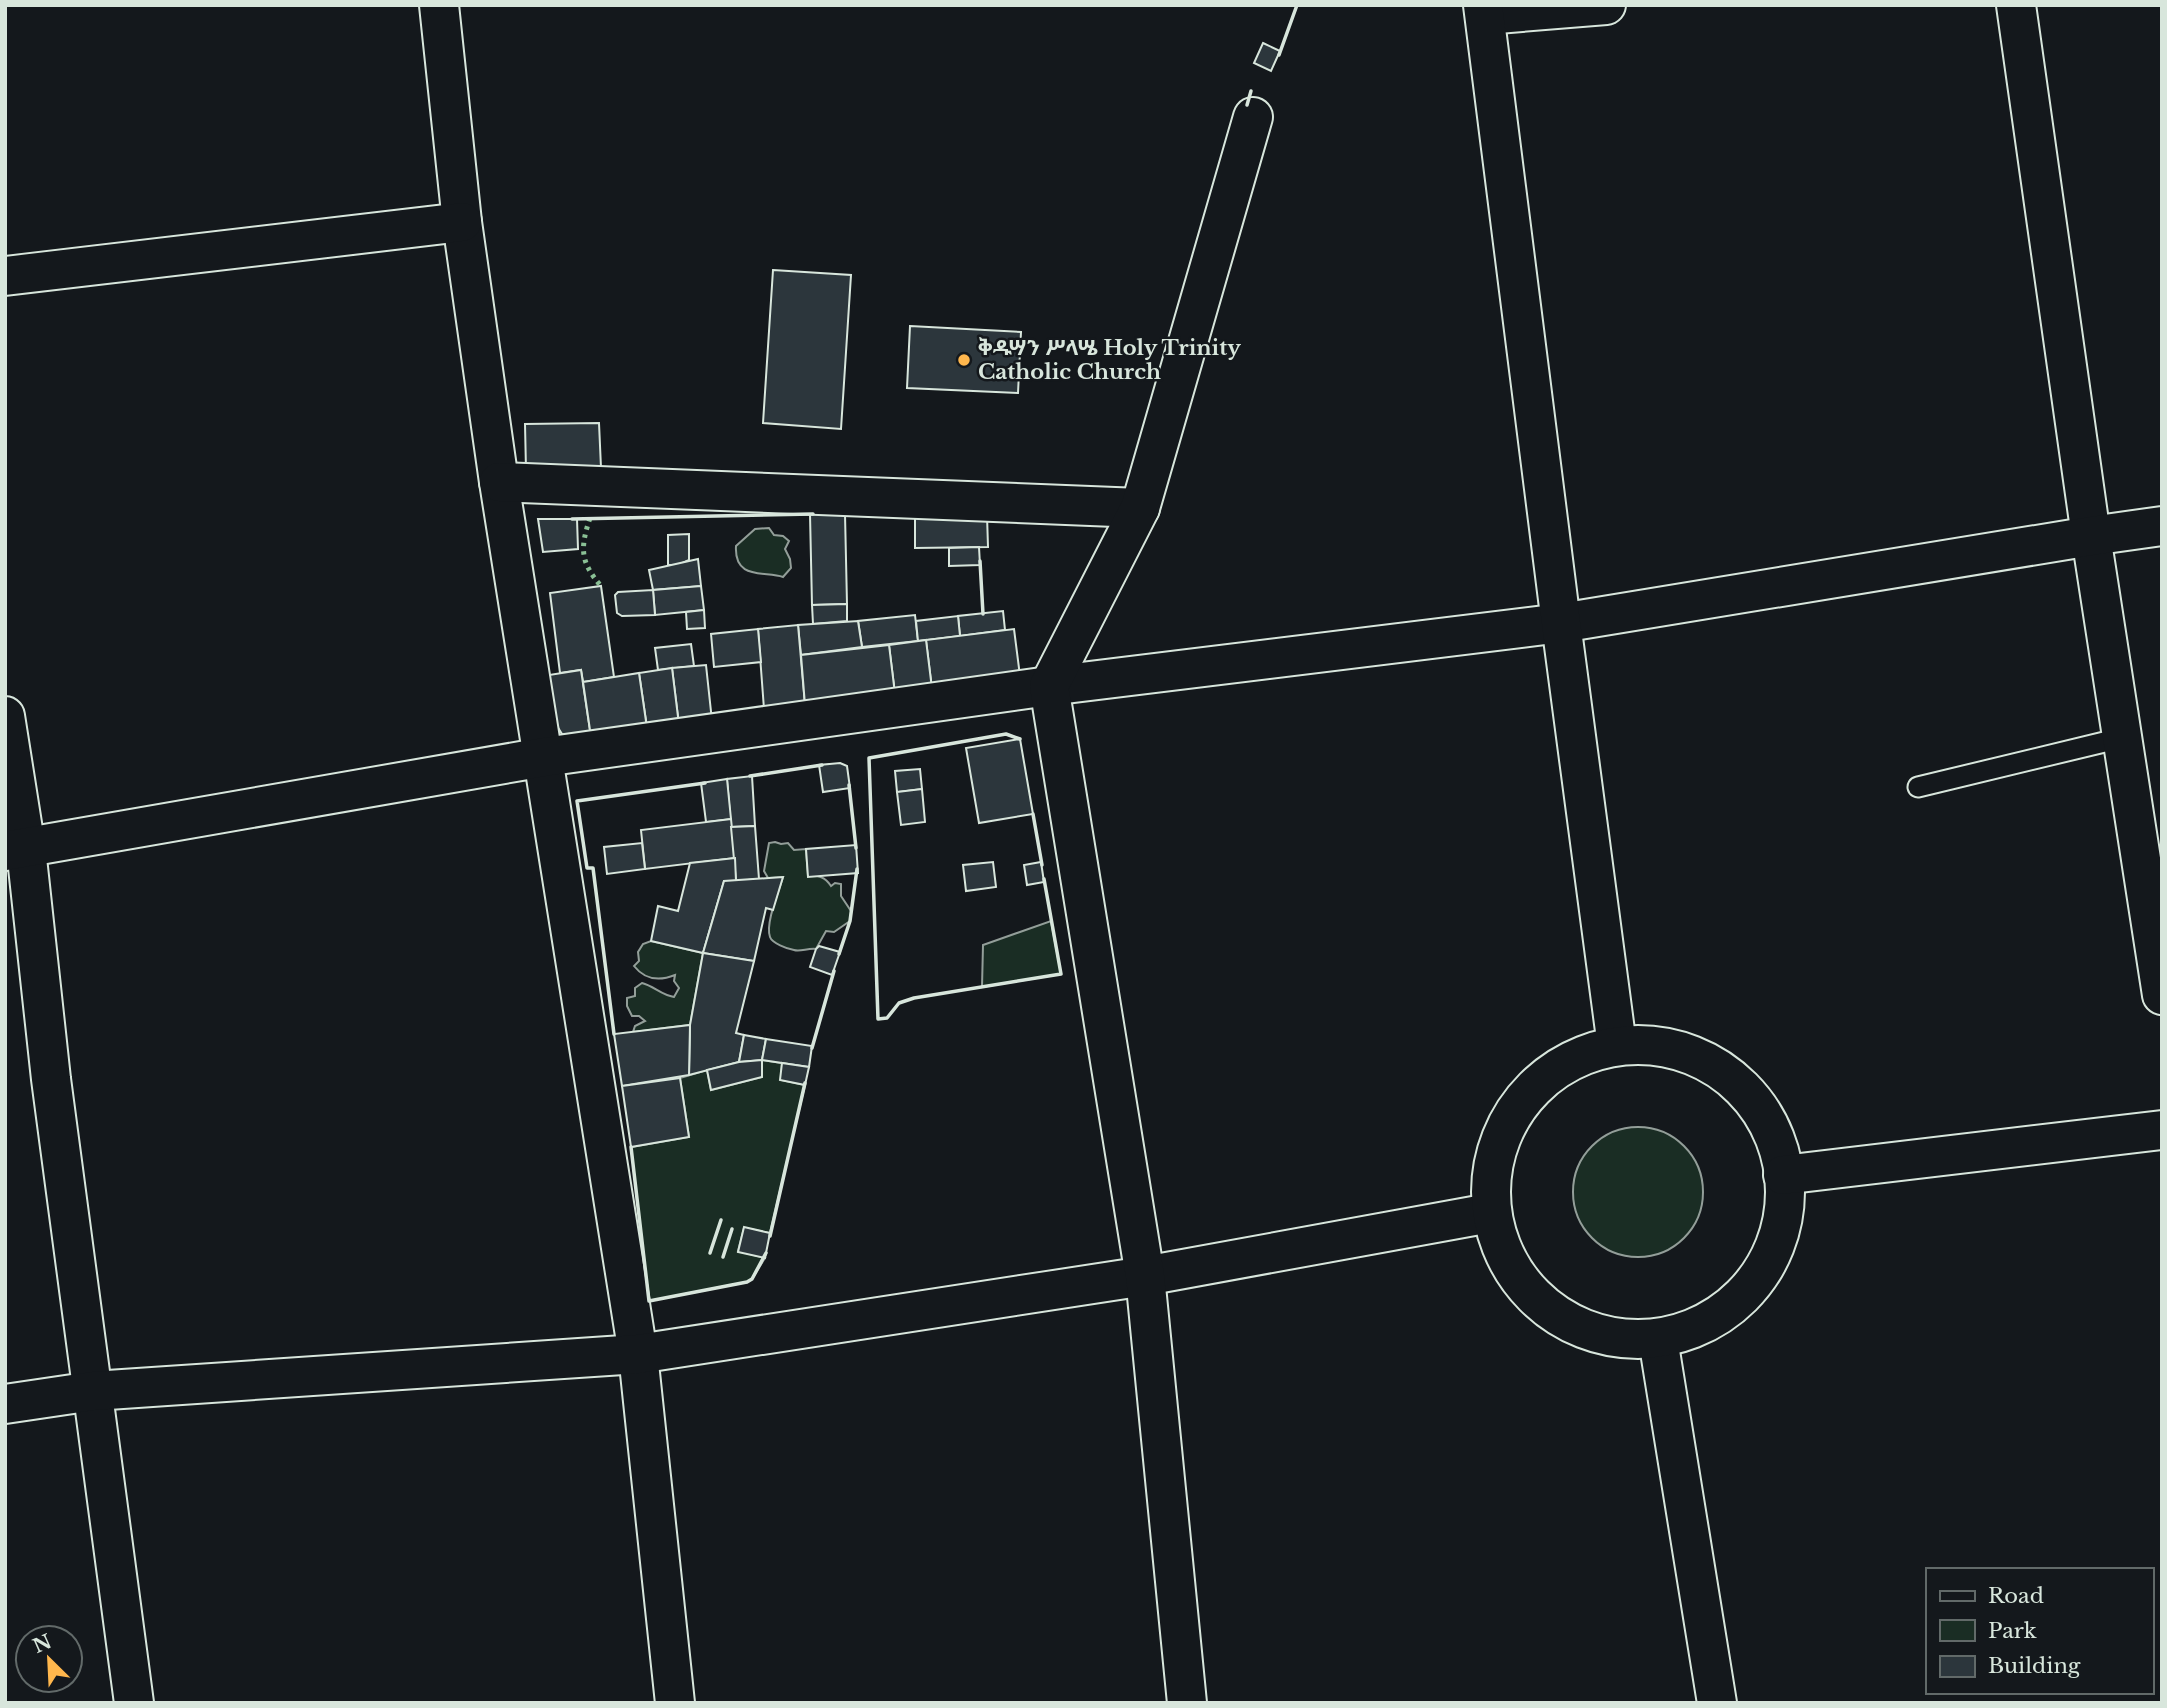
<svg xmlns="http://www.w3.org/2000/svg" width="2167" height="1708" viewBox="0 0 2167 1708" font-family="'Libre Baskerville','Noto Sans Ethiopic',serif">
  <rect width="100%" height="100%" fill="#14181c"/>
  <g fill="#1a2d24" stroke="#939e99" stroke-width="2">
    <path d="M769,528l5,7 9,1 6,5 -4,8 5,10 1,9 -8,9c-19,-6 -49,3 -47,-31l19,-17z"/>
    <path d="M775,842l6,2 7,-1 6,7 12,-1 2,27c11,-1 17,1 23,10l4,-3 6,1v12l10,15 -1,10 -16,11 -8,-1 -10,18c-8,-1 -16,3 -22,1 -7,-1 -22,-7 -24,-13 -5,-13 9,-46 13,-60l-15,1 -4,-7 5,-28z"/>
    <path d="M1051,921l10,53 -79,13 1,-42z"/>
    <path d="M651,941l52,12 -13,72 -57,7 2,-6 10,-5 -6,-5h-7l-5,-10v-8l8,-2v-8l7,-5c12,3 19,12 32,14l5,-9 -5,-7 1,-6c-15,6 -30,5 -41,-9l5,-5 -1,-9 5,-8z"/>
    <path d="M762,1060l20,3 -1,17 24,5 -35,148 -26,-5 -6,23 27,7 -13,21 -5,3 -98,19 -18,-154 58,-10 -9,-59 27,-8 4,20 51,-13z"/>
    <circle cx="1638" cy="1192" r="65"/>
  </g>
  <g fill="#2c363c" stroke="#d8e6dc" stroke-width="2">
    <path d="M1263,43l17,8 -9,20 -17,-8z"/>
    <path d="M773,270l78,5 -10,154 -78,-6z"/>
    <path d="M910,326l111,6 -3,61 -111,-5z"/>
    <path d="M599,423l2,45 -75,2 -1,-46z"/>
    <path d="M810,514h35l2,90 -35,1z"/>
    <path d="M987,515l1,32 -73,1v-32z"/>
    <path d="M538,519h39l1,30 -35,3z"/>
    <path d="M689,534v26l-11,5h-10v-30z"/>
    <path d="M979,547l1,18 -31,1v-18z"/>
    <path d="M698,559l3,27 -48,4 -4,-20z"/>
    <path d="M601,586l13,91 -31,5 -2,-12 -21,3 -10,-80z"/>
    <path d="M701,586l3,24 -49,5 -2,-25z"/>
    <path d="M653,590l2,25 -33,1 -5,-3 -2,-18 3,-3z"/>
    <path d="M847,604v17l-34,3 -1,-19z"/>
    <path d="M704,610l1,18 -18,1 -1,-17z"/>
    <path d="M1003,611l2,19 -45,6 -2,-20z"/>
    <path d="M915,615l3,26 -56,6 -4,-26z"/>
    <path d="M958,616l2,20 -42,5 -2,-20z"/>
    <path d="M858,621l4,26 -61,8 -3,-30z"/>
    <path d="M798,625l7,80 -41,4 -6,-80z"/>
    <path d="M758,629l3,33 -47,5 -3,-33z"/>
    <path d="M1014,629l6,47 -88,13 -6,-49z"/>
    <path d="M926,640l6,49 -37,5 -6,-49z"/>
    <path d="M691,644l3,22 -36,4 -3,-22z"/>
    <path d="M889,645l6,49 -90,11 -4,-50z"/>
    <path d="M706,665l6,56 -33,4 -7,-57z"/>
    <path d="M672,668l7,57 -32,3 -8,-55z"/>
    <path d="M581,670l10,67 -19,1 -10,-4 -5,-8 -8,-51z"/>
    <path d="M639,673l8,55 -56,9 -8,-55z"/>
    <path d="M1020,739l13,75 -54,9 -13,-75z"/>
    <path d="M840,763l7,3 3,22 -27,4 -4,-27z"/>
    <path d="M920,769l2,20 -25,3 -2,-21z"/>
    <path d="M752,776l3,50 -24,1 -4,-48z"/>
    <path d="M727,779l4,40 -25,3 -5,-39z"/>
    <path d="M922,789l3,33 -24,3 -4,-33z"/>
    <path d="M731,819l4,39 -90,11 -4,-39z"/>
    <path d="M755,826l4,53 -23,2 -5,-54z"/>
    <path d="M642,843l3,26 -38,5 -3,-27z"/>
    <path d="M856,845l2,28 -50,4 -2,-28z"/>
    <path d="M735,858l1,23h-12l-21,72 -52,-12 7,-35 20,5 12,-48z"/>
    <path d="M993,862l3,25 -30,4 -3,-26z"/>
    <path d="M1041,862l3,20 -17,3 -3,-20z"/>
    <path d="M783,877l-10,33 -7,-2 -12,53 -51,-8 21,-72z"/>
    <path d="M819,946l21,6 -8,23 -22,-8 6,-18z"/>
    <path d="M703,953l51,8 -18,72 8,2 -5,27 -50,13 1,-50z"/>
    <path d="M690,1025l-1,50 -67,11 -8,-52z"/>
    <path d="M744,1035l22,4 -4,21 -23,2z"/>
    <path d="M766,1039l46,7 -3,21 -47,-7z"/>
    <path d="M762,1060v17l-51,13 -4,-20 32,-8z"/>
    <path d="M782,1063l27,4 -4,18 -25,-5z"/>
    <path d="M680,1078l9,59 -58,10 -9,-61z"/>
    <path d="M744,1227l26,6 -5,25 -27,-6z"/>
  </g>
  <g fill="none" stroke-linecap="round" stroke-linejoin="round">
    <g stroke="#d8e6dc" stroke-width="23">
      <path id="service" d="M1918,787l203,-49"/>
    </g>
    <g stroke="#d8e6dc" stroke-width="42">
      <g id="minor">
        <path d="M439,5l23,217 37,260 139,872 37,349"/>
        <path d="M2016,5l75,531 71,459"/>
        <path d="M1485,15l121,-10"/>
        <path d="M5,276l457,-54"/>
        <path d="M499,482l641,26"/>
        <path d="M5,716l21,133 25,230 83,624"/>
        <path d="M5,851l539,-94 505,-71 512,-63 530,-87 71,-10"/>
        <path d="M1658,1339l59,364"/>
        <path d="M5,1404l88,-13 545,-37 507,-78 345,-63"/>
        <path d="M1187,1703l-42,-427 -96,-590 91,-178 113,-391"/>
      </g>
    </g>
    <g stroke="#d8e6dc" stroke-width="42">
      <g id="tertiary">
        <path d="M1483,5l78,618 56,423"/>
        <circle cx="1638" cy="1192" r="147"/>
        <path d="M1783,1175l379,-45"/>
      </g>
    </g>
    <use href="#service" stroke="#14181c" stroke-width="19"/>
    <use href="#minor" stroke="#14181c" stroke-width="38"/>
    <use href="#tertiary" stroke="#14181c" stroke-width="38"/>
    <path stroke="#8ac095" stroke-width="5" stroke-dasharray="3.5 5" stroke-linecap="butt" d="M590,518c-10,30 -10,44 11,68"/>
    <g stroke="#d8e6dc" stroke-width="3.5">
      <path d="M1279,55l18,-50"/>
      <path d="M1247,105l4,-14"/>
      <path d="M572,519l241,-5"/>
      <path d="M980,561l3,53"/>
      <path d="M1020,739l-14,-5 -137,24 9,261 9,-1 12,-15 15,-5 147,-24 -17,-95"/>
      <path d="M750,776l72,-11"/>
      <path d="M849,785l7,63"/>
      <path d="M1033,814l9,51"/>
      <path d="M839,954l11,-33 7,-52"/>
      <path d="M614,1034l-21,-166h-6l-10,-67 128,-18"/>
      <path d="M812,1048l22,-77"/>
      <path d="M631,1147l18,154 98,-19 5,-3 14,-26"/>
      <path d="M770,1236l35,-153"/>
      <path d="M710,1253l11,-33"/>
      <path d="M723,1257l9,-28"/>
    </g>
  </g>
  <circle fill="#ffb74d" stroke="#14181c" stroke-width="2.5" cx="964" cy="360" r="7"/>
  <g text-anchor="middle" stroke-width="5" stroke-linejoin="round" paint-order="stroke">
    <g font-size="21" font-weight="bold" fill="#d8e6dc" stroke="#14181c" text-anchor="start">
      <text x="978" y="355">ቅዱሣን ሥላሤ Holy Trinity<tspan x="978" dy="24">Catholic Church</tspan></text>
    </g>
  </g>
  <rect width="2167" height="1708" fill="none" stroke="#d8e6dc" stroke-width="14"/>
  <rect x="1926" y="1568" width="228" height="126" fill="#14181c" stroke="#626a69" stroke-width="2"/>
  <rect x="1940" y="1591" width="35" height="10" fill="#14181c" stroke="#626a69" stroke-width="2"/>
  <text x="1988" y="1603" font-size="21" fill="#d8e6dc">Road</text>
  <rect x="1940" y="1620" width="35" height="21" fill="#1a2d24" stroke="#626a69" stroke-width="2"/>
  <text x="1988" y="1638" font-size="21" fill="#d8e6dc">Park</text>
  <rect x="1940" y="1656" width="35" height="21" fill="#2c363c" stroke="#626a69" stroke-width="2"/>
  <text x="1988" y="1673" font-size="21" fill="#d8e6dc">Building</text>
  <g transform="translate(49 1659) rotate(336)"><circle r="33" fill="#14181c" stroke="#626a69" stroke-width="2"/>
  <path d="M0-5L12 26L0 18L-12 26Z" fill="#ffb74d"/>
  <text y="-10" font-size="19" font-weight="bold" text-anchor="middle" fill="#d8e6dc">N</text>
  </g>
</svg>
